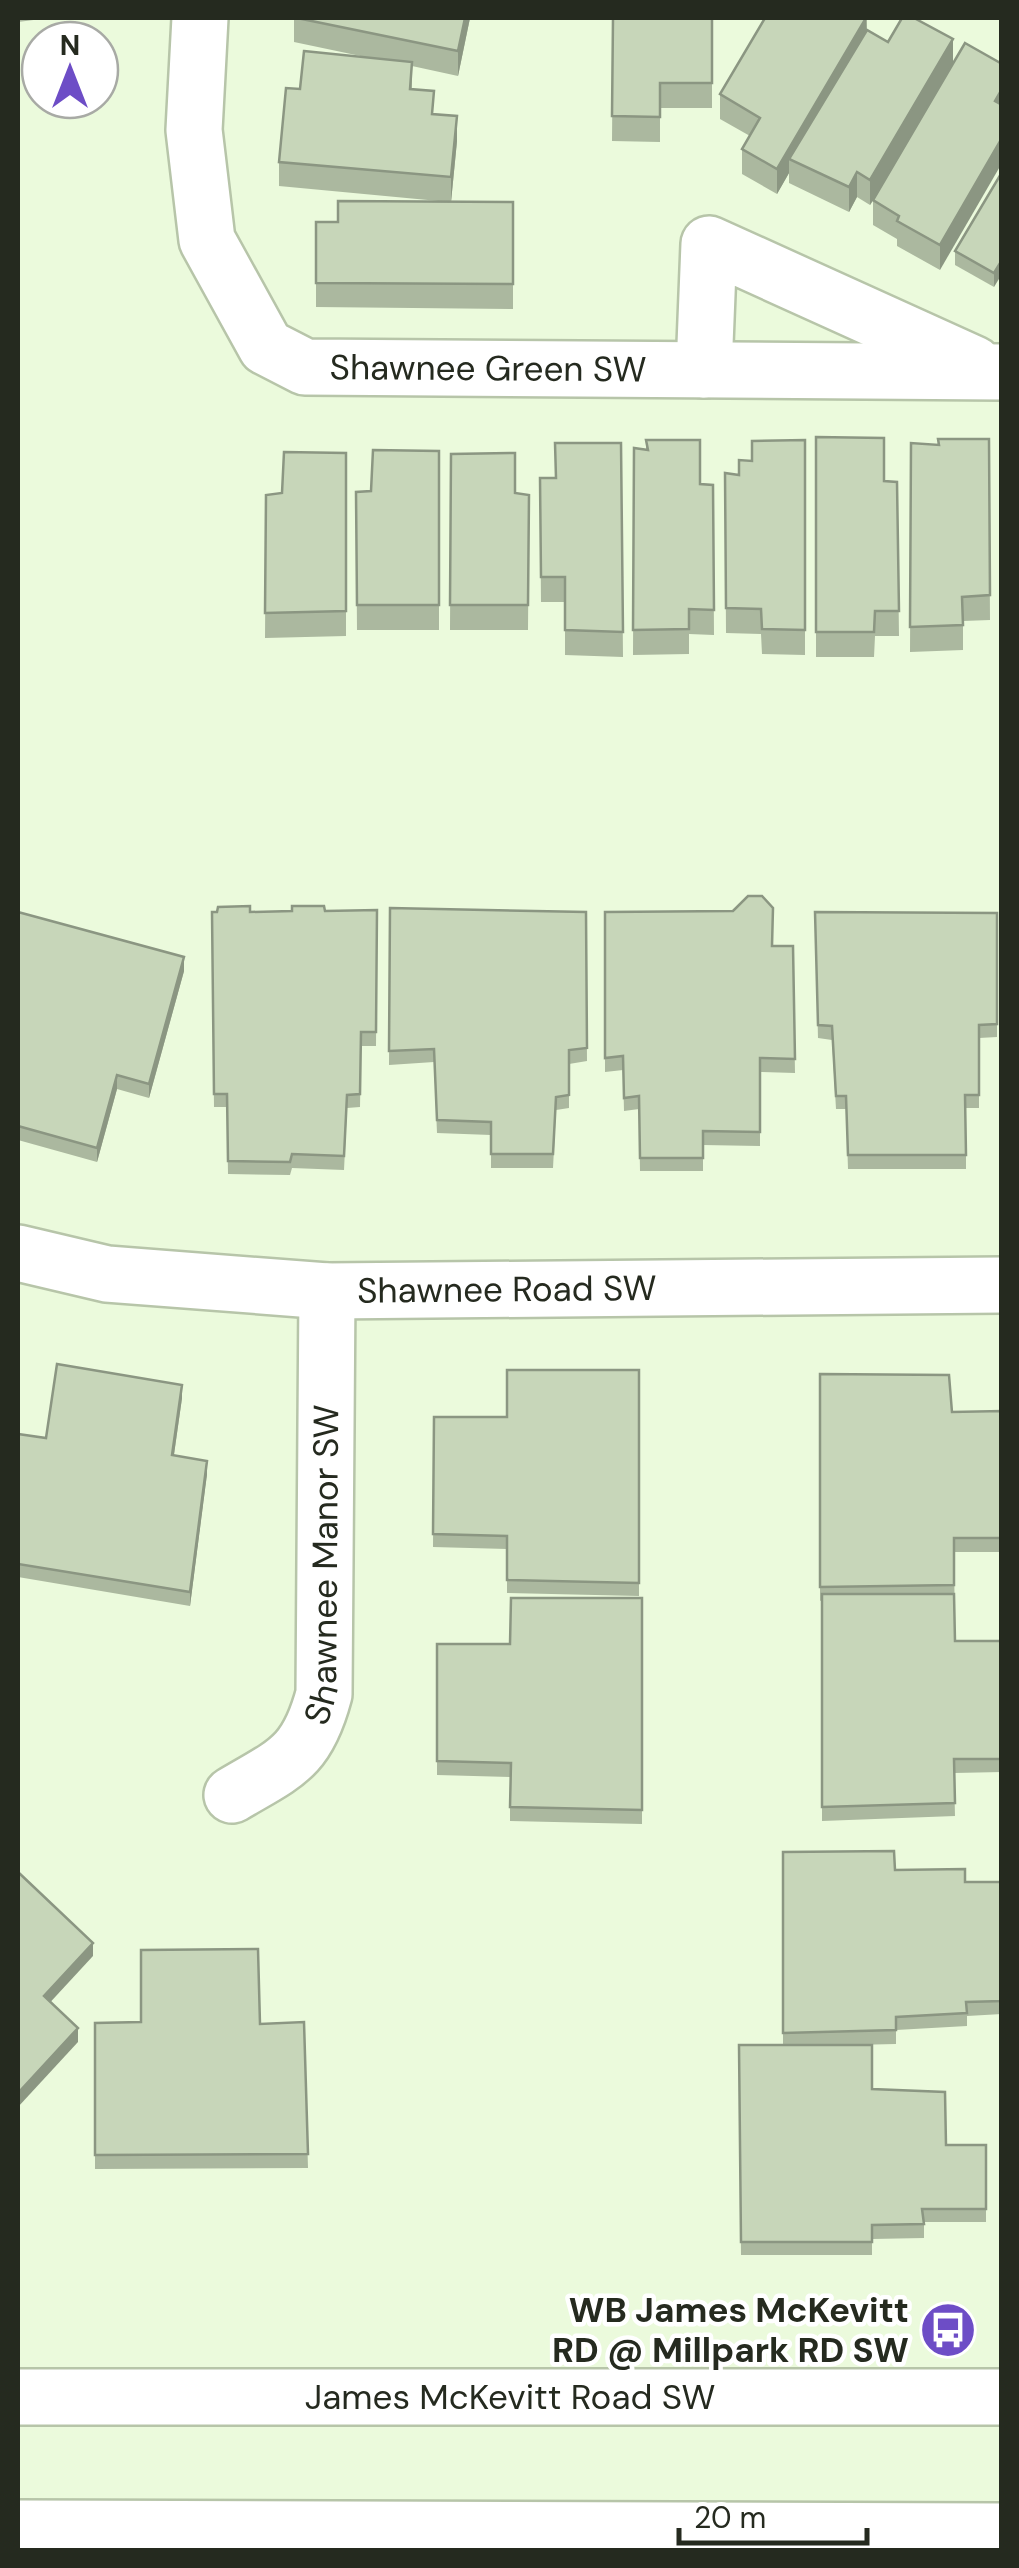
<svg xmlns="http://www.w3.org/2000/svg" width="1019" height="2568" viewBox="0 0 1019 2568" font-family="'DM Sans',sans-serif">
  <rect width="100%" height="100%" fill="#ebfadc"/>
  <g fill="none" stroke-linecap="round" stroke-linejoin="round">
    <g stroke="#b7c5a9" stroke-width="60">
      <g id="minor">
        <path id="s1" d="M200,18l-6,112 13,110 59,107 39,20 697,5"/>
        <path d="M704,370l5,-126 265,120"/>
        <path id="s2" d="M18,1253l89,21 220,17 675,-6"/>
        <path id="s3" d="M232,1795c54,-32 75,-37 92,-101l3,-403"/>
      </g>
    </g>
    <g stroke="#b7c5a9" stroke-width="60">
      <g id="major">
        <path id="s4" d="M18,2397h984"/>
        <path d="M18,2528l984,3"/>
      </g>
    </g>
    <use href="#minor" stroke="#fff" stroke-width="55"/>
    <use href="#major" stroke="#fff" stroke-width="55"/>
  </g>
  <g fill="#abb89f">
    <path d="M18,18h31l-31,4z"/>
    <path d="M294,18h176l-12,58 -46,-10v23l45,52 -6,61h62v107l-197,-2v-85h22l111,-20 -170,-16v-24l21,-73 70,-31 -76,-16z"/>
    <path d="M613,18h99v90h-52v34l-48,-1z"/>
    <path d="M867,18v12l21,12 65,-3 -13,231 -43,-24v-7l-24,-14v-24l-3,4 -13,-8 -8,15 -60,-29v-10l-12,21 -35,-20v-25l8,-13 -30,-17v-25z"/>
    <path d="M1002,172l-8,115 -39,-22v-14z"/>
    <path d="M816,437l68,44 13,1 2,154h-24l-1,21h-58z"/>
    <path d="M989,439l1,181 -27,1v29l-53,2 1,-209 27,2z"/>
    <path d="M646,440l54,44 13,1 1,150 -25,-1v20l-56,1 1,-207 12,1z"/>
    <path d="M805,440v215l-43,-1 -1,-20 -35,-1 -1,-160 14,2 13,-14z"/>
    <path d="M555,443h66l2,214 -58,-2v-53h-24l-1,-124h15z"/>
    <path d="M439,451v179h-82l-1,-138 15,-1z"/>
    <path d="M346,453v183l-81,2 1,-143 16,-2z"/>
    <path d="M451,454l64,39 14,2 -1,135h-78z"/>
    <path d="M390,908l196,4 1,149 -18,3v44l-13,2 -3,58h-62v-33l-54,-2 -3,-71 -45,3z"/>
    <path d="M377,910l-1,136h-15l-1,61 -13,1 -3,62 -52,-2 -2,7 -62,-1 -1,-67h-13l-2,-195z"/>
    <path d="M18,912l166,59 -35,127 -32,-9 -20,73 -79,-22z"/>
    <path d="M605,912l167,34h21l2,127 -35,-1v74l-57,-1v26h-63l-1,-62 -15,2 -1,-41 -18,2z"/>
    <path d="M815,912l182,1v124l-18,1v70h-13v61h-118l-2,-60h-10l-4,-69 -14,-2z"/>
    <path d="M639,1370v226l-132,-3v-44l-74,-2 1,-130h73z"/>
    <path d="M820,1374l132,38 50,-1v141h-48l1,89h47v131l-48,1 1,43 -133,5v-221l-2,1z"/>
    <path d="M182,1398l-8,57 33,19 -17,132 -172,-29v-143l28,4z"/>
    <path d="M642,1598v226l-132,-3v-44l-73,-2v-131h73z"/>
    <path d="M783,1852l182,30h37v132l-35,2v10l-71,4v14l-43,1 19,44 74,56h40v77h-62v16l-52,1v16h-131l-2,-210h44z"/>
    <path d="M304,2022l4,146 -213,1v-146l165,1z"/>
  </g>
  <g fill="#8b9682">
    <path d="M465,18h5l-12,58v-25z"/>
    <path d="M866,18l1,22 -78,119v14l-12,21v-25z"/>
    <path d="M953,39v24l-83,142v-25z"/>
    <path d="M1002,89v25l-7,-13z"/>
    <path d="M457,116v25l-6,61v-25z"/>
    <path d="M1002,138v25l-62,107v-25z"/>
    <path d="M857,172v25l-8,15v-25z"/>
    <path d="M1002,260v14l-8,13v-14z"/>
    <path d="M184,957v14l-35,127v-14z"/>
    <path d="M117,1075v14l-20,73v-14z"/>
    <path d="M182,1385v13l-10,70v-13z"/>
    <path d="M207,1461v13l-17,132v-14z"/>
    <path d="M93,1943v13l-49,53v-13z"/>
    <path d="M78,2028v14l-60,65v-14z"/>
  </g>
  <g fill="#c7d6b9" stroke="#8b9682" stroke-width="2.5">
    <path d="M297,18h168l-7,33z"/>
    <path d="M613,18h99v65h-52v34l-48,-1z"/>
    <path d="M765,18h101l-89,151 -35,-20 18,-31 -40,-24z"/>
    <path d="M902,18h12l39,21 -83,141 -13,-8 -8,15 -60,-28 78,-129 21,12z"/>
    <path d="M965,43l37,21v25l-7,12 7,4v33l-62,107 -43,-24 2,-5 -26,-16z"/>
    <path d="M304,51l108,11 -2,27 24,2 -2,23 25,2 -6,61 -172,-15 7,-74 14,1z"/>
    <path d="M1002,172v88l-8,13 -39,-22z"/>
    <path d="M338,201l175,1v82l-197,-1v-61h22z"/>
    <path d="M816,437l68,1v43l13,1 2,129h-24l-1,21h-58z"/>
    <path d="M938,439h51l1,156 -28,2 1,28 -53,2 1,-184 28,2z"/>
    <path d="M646,440h54v44l13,1 1,125 -25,-1v20l-56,1 1,-182 14,2z"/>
    <path d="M805,440v190l-43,-1 -1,-20 -35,-1 -1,-135 14,2v-15l13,1v-20z"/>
    <path d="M555,443h66l2,189 -58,-2v-53h-24l-1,-99h16z"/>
    <path d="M373,450l66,1v154h-82l-1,-113 15,-1z"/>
    <path d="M284,452l62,1v158l-81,2 1,-118 16,-2z"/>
    <path d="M515,453v40l14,2 -1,110h-78l1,-151z"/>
    <path d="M748,896h14l11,12 -1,38h21l2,113 -35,-1v74l-57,-1v27h-63l-1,-62 -15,2 -1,-42 -18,2v-146l128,-1z"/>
    <path d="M250,906v6l42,-1v-5h32l1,5 52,-1 -1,122h-15l-1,62 -13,1 -3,61 -52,-2 -2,8 -62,-1 -1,-67h-13l-2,-182h5l1,-5z"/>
    <path d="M390,908l196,4 1,136 -18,2v45l-13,2 -3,57h-62v-32l-54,-2 -3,-71 -45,2z"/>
    <path d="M18,912l166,45 -35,127 -32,-9 -20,73 -79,-22z"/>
    <path d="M815,912l182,1v111l-18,1v70h-14l1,60h-118l-2,-59h-10l-4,-70 -14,-1z"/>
    <path d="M57,1364l125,21 -10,70 35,6 -17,131 -172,-28v-130l28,4z"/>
    <path d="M507,1370h132v213l-132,-3v-44l-74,-2 1,-117h73z"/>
    <path d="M820,1374l129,1 3,37 50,-1v127h-48v47l-134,2z"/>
    <path d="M822,1594h132l1,47h47v118h-48l1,44 -133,4z"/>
    <path d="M511,1598h131v212l-132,-3 1,-44 -74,-2v-117h73z"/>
    <path d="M894,1851l1,19 70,-1v13h37v119l-36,1 1,11 -71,4v13l-113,3v-181z"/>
    <path d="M18,1872l75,71 -49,53 34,32 -60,65z"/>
    <path d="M258,1949l2,75 44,-2 4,132 -213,1v-132l46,-1v-72z"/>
    <path d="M739,2045h133v44l73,3 1,53h40v64h-64l2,15 -52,1v17h-131z"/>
  </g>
  <defs>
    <g id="bus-disc" transform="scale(2.875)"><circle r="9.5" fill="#6d4dc6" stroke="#fff"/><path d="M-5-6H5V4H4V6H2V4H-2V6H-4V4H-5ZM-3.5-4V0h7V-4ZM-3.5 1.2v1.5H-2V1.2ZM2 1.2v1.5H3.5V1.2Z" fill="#fff"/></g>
  </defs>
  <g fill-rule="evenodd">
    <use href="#bus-disc" x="948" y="2330"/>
  </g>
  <g text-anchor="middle" stroke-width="9" stroke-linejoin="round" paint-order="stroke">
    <g font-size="35" fill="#252a1f" stroke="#fff">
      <text dy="12" stroke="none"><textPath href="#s1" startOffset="572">Shawnee Green SW</textPath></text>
      <text dy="12" stroke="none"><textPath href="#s2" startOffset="492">Shawnee Road SW</textPath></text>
      <text dy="12" stroke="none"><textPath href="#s3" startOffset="272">Shawnee Manor SW</textPath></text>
      <text dy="12" stroke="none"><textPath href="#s4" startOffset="492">James McKevitt Road SW</textPath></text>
    </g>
    <g font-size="35" font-weight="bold" fill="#252a1f" stroke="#fff" text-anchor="end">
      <text x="909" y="2322">WB James McKevitt<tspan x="909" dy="40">RD @ Millpark RD SW</tspan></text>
    </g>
  </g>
  <rect width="1019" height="2568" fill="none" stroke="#252a1f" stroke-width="40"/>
  <g transform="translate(70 70)"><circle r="48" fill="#ffffff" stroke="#a8aaa5" stroke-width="2.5"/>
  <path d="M0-8L18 38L0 25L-18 38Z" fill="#6d4dc6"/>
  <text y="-15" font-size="28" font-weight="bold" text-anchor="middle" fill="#252a1f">N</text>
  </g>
  <path d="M679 2528v15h188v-15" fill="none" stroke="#252a1f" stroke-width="5"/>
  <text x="694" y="2528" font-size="30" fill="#252a1f" stroke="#ffffff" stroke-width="8" paint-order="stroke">20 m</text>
</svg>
